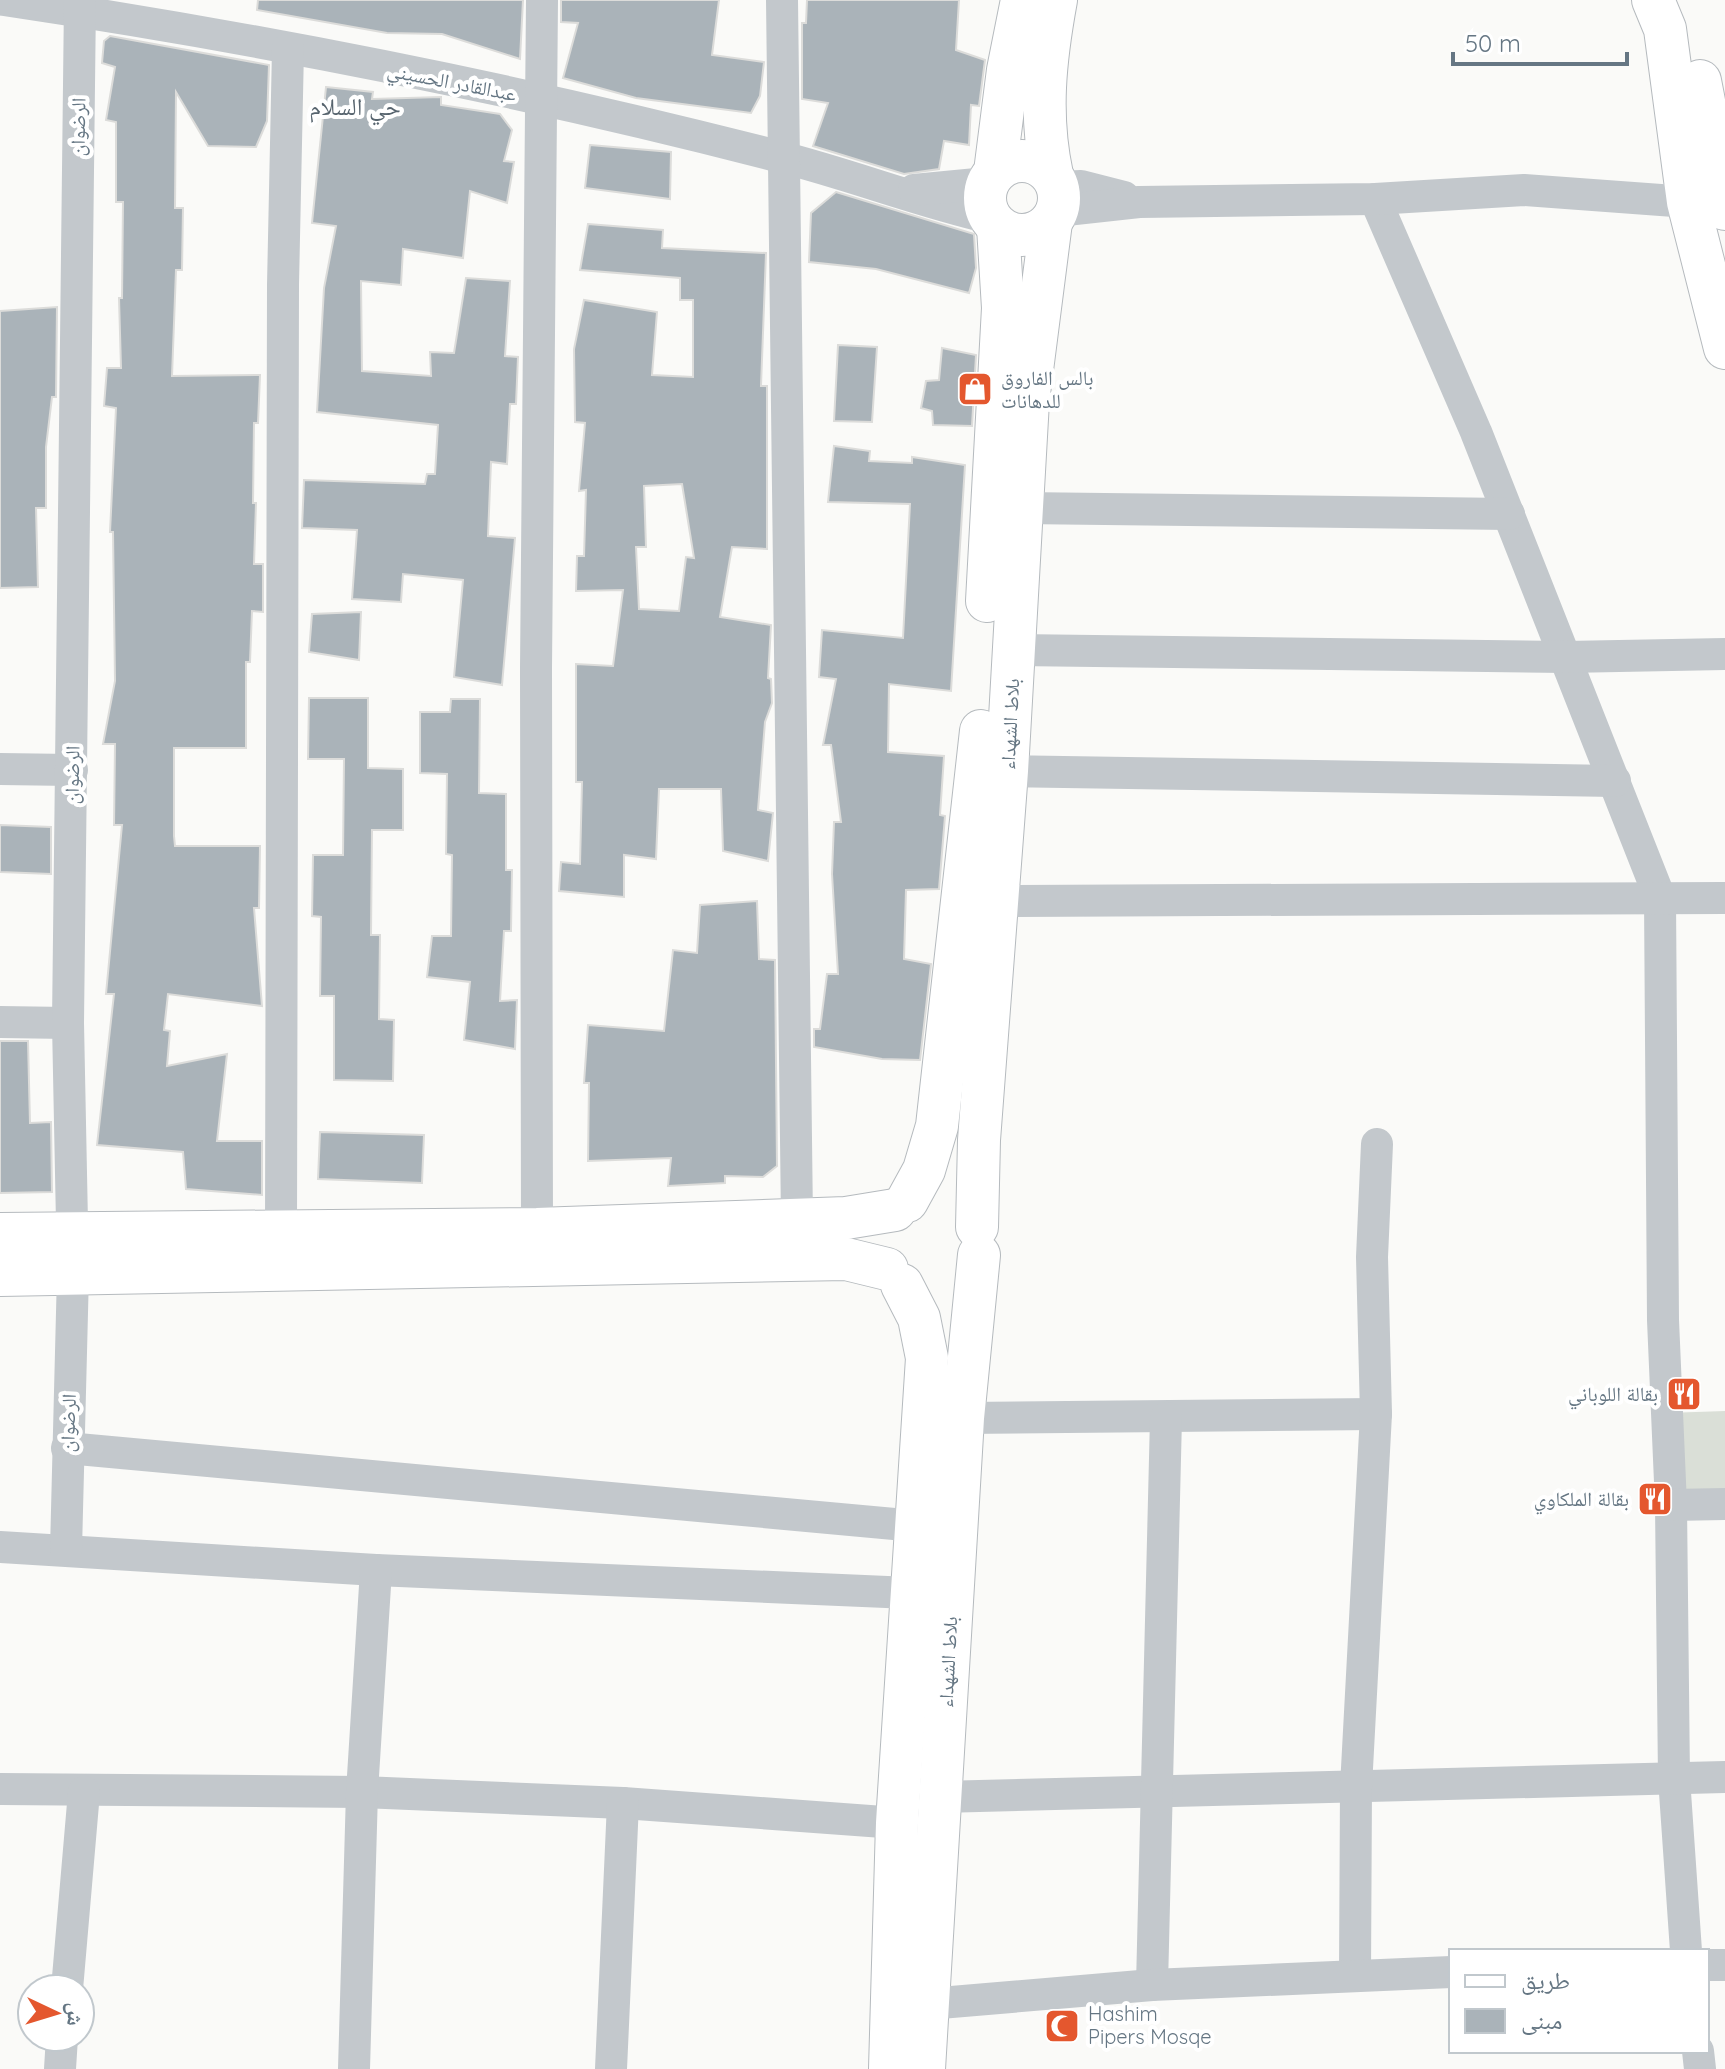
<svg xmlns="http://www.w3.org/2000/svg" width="1725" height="2069" viewBox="0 0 1725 2069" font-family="Quicksand,'Noto Naskh Arabic',sans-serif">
  <rect width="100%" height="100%" fill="#fafaf8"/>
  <path fill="#dadfd7" d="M1725,1411v93l-54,1 -5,-92z"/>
  <g fill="#aab3b9" stroke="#dcdcda" stroke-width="2" fill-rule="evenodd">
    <path d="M258,0h265l-3,59 -78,-25 -55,-1 -130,-23z"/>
    <path d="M561,0h158l-7,55 52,7 -4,34 -9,17 -115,-15 -73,-20 15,-55 -17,-1z"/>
    <path d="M807,0h152l-3,50 29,10 -6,46 -8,-1 -2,40 -25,-4 -5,28 -35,5 -91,-28 15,-43 -26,-4v-76h4z"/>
    <path d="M110,36l159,29 -2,56 -11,26 -48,-1 -32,-54 -1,116h8l-1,62h-6l-4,106 88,-1 -2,48h-4l-1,80h3l-2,61h9v48l-11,-1 -2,51h-4v86h-72v88l1,10h85l-1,62h-5l8,98 -94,-12 -4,36 6,1 -3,35 60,-12 -10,87h45v54l-76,-6 -3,-37 -86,-7 17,-151h-8l16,-169h-8l1,-81h-12l12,-63 -2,-149h-3l6,-124 -12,-2 3,-38h14l-2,-70h3l1,-96h-7v-80l-10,-2 9,-53 -13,-4 2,-22z"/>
    <path d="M326,87l47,5 -1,7 69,-2v8l59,9 12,16 -8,31 10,1 -7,41 -37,-12 -7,67 -60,-9 -2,36 -40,-4 1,90 69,5 -1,-24 24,1 12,-75 44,3 -5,75 13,1 -2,47h-6l-3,60 -16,-2 -3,74 27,2 -13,147 -48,-8 9,-97 -60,-6 -2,28 -49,-3 5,-69 -55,-2 2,-48 121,4 2,-10h8l3,-49 -121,-13 7,-124 12,-62 -24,-3z"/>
    <path d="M590,145l81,7 -1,47 -85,-11z"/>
    <path d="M836,192l138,42 2,34 -7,25 -93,-24 -67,-7 2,-49z"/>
    <path d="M588,224l75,6 -1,18 104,5 -5,133h6v163l-35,-2 -12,70 51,8 -3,53 3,1 1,24 -7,19 -7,88 15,3 -5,48 -45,-10 -2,-62h-62l-3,70 -32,-4v42l-65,-6 2,-29 19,2 2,-82h-6v-118l37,2 10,-76 -47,1 1,-35h7l2,-66 -7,1 6,-68 -10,-1 -1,-73 10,-49 73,12 -5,63 41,2v-77h-13v-22l-100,-8zM682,484l12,74 -8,-1 -7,54 -40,-2 -3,-62h10l-2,-61z"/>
    <path d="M57,307l-1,90h-4l-6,50v61h-10l2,79 -38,1v-277z"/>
    <path d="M838,345l39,2 -5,75 -38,-1z"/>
    <path d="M942,348l34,7 -4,71 -39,-1 -1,-14 -11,-3 5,-27 13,-1z"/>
    <path d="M834,446l36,5 -1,10 43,2v-6l53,8 -14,226 -62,-7 -1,68 56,4 -4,59 5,1 -6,73 -33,1 -2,69 27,5 -11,96 -38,-1 -68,-12v-18h6l7,-55h11l-6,-100 2,-52h7l-10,-77h-8l13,-66 -17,-2 3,-47 81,8 7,-134 -82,-2z"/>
    <path d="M361,612l-2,48 -50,-8 3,-38z"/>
    <path d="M309,698h59v70l35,1v61h-31l-1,105h9l-1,84 15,1 -1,61 -59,-1v-84h-14l1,-79 -9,-1 1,-61h30l1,-96h-36z"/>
    <path d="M451,699h29l-1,94 27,1v76h6l-1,61h-7l-4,70 17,-1 -2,49 -51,-9 6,-58 -43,-5 5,-41h19l1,-81 -6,-1 1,-80 -27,-1v-61h30z"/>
    <path d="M0,825l51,2v47l-51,-2z"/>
    <path d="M757,901l2,58 16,1 2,206 -14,11 -38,-1v7l-57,3 3,-28 -83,3 1,-78h-5l4,-58 76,6 9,-81 24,3 3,-48z"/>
    <path d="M0,1041h28l2,82 21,-1 1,70 -52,1z"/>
    <path d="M320,1132l104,3 -2,48 -104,-4z"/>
  </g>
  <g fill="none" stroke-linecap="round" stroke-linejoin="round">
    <g stroke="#b5babe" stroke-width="44">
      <g id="major">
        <path d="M1653,0l12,29 23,173 37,146"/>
        <path d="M1700,81l25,128"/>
        <circle cx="1022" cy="198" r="37"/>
        <path d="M995,172l13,-102 14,-70"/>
        <path d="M1052,175c-13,-60 -7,-115 4,-175"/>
        <path d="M987,601l16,-293 -5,-81"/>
        <path d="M907,1201l17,-31 13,-44 44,-395"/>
        <path d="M977,1227l2,-87 28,-369 21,-370 23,-179"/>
        <path d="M0,1234l537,-5 309,-11 49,-8"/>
        <path d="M0,1275l846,-16 41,10"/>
        <path d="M890,2069l7,-246 30,-465 -8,-40 -17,-33"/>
        <path d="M924,2069l39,-651 16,-163"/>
      </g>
    </g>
    <g stroke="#c3c8cc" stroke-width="32">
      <path d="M4,0c261,39 522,91 777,157 71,18 139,45 210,61"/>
      <path d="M782,0l15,1220"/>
      <path d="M1058,187l23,-1 43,11"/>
      <path d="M914,190l73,-7"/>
      <path d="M1375,199l101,233 184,466 3,422 8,185 3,273 12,173"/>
      <path d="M1057,211l82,-9 236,-3 149,-9 164,12 21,-2"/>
      <path d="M1021,508l488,6"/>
      <path d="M1014,650l552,7 159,-3"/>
      <path d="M0,769l72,1"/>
      <path d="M1007,771l608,10"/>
      <path d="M998,901l727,-3"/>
      <path d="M0,1022l68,1"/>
      <path d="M537,1229l-1,-561 6,-668"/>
      <path d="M281,1231l2,-946 5,-236"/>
      <path d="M963,1418l413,-4"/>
      <path d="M67,1448l849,78"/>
      <path d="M1671,1505l54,-1"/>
      <path d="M0,1547l376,23 534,23"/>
      <path d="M66,1550l7,-277 -5,-250 12,-1023"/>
      <path d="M0,1789l362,3 261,11 274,20"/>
      <path d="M940,1797l785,-20"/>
      <path d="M1707,1965h18"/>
      <path d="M1355,1974l1,-187 20,-373 -4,-157 5,-113"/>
      <path d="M1152,1985l14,-567"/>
      <path d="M67,1989l17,-197"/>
      <path d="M928,2004l224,-19 299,-13"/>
      <path d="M1698,2051l2,18"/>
      <path d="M60,2069l2,-32"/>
      <path d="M354,2069l8,-277 14,-222"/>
      <path d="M611,2069l12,-266"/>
    </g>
    <use href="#major" stroke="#fff" stroke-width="42"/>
  </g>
  <defs>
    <g id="shop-square" transform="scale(1.8)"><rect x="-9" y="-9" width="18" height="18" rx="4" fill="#e4572e" stroke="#fff"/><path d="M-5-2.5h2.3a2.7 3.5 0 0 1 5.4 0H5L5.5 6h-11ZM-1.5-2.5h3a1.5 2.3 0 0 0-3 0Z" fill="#fff"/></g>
    <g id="restaurant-square" transform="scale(1.8)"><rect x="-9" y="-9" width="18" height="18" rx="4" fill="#e4572e" stroke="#fff"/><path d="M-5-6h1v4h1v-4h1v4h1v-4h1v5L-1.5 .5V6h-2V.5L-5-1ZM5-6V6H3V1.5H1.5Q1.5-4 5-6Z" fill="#fff"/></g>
    <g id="mosque-square" transform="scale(1.8)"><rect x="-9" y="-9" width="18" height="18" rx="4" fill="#e4572e" stroke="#fff"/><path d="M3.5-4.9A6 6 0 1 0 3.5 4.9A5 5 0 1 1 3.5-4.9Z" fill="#fff"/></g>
  </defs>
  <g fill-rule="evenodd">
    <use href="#shop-square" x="975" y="389"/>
    <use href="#restaurant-square" x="1684" y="1394"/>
    <use href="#restaurant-square" x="1655" y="1499"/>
    <use href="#mosque-square" x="1062" y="2026"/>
  </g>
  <g text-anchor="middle" stroke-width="8" stroke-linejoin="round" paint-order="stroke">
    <g font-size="20" fill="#657683" stroke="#fff">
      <text transform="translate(452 82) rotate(11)" y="7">عبدالقادر الحسيني</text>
      <text transform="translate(78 127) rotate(-89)" y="7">الرضوان</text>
      <text transform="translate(1010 724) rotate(-87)" y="7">بلاط الشهداء</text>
      <text transform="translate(72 775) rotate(-89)" y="7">الرضوان</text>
      <text transform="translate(68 1423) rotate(-88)" y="7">الرضوان</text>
      <text transform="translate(948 1662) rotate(-87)" y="7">بلاط الشهداء</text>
    </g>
    <g font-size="20" fill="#657683" stroke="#fff" text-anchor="start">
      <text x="1001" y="385">بالس الفاروق<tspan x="1001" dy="23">للدهانات</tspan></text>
      <text x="1658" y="1401" text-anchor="end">بقالة اللوباني</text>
      <text x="1629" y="1506" text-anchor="end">بقالة الملكاوي</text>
      <text x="1088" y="2021">Hashim<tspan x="1088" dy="23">Pipers Mosqe</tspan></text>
    </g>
    <g font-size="24" fill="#57646e" stroke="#fff">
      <text x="355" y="115">حي السلام</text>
    </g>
  </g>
  <rect x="1449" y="1949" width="260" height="104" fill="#ffffff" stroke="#c1c8cd" stroke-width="2"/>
  <rect x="1465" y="1975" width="40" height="12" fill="#ffffff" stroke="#c1c8cd" stroke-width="2"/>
  <text x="1521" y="1989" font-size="24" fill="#657683">طريق</text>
  <rect x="1465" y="2009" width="40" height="24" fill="#aab3b9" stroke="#c1c8cd" stroke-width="2"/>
  <text x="1521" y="2029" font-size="24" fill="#657683">مبنى</text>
  <g transform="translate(56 2013) rotate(94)"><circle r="38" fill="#ffffff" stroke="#c1c8cd" stroke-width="2"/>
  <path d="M0-6L14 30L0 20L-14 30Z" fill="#e4572e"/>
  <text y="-12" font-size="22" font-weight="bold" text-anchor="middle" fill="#657683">ش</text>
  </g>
  <path d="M1453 52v12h174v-12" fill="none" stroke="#657683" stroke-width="4"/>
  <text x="1465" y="52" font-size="24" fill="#657683" stroke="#ffffff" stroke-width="6" paint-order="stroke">50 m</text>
</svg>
